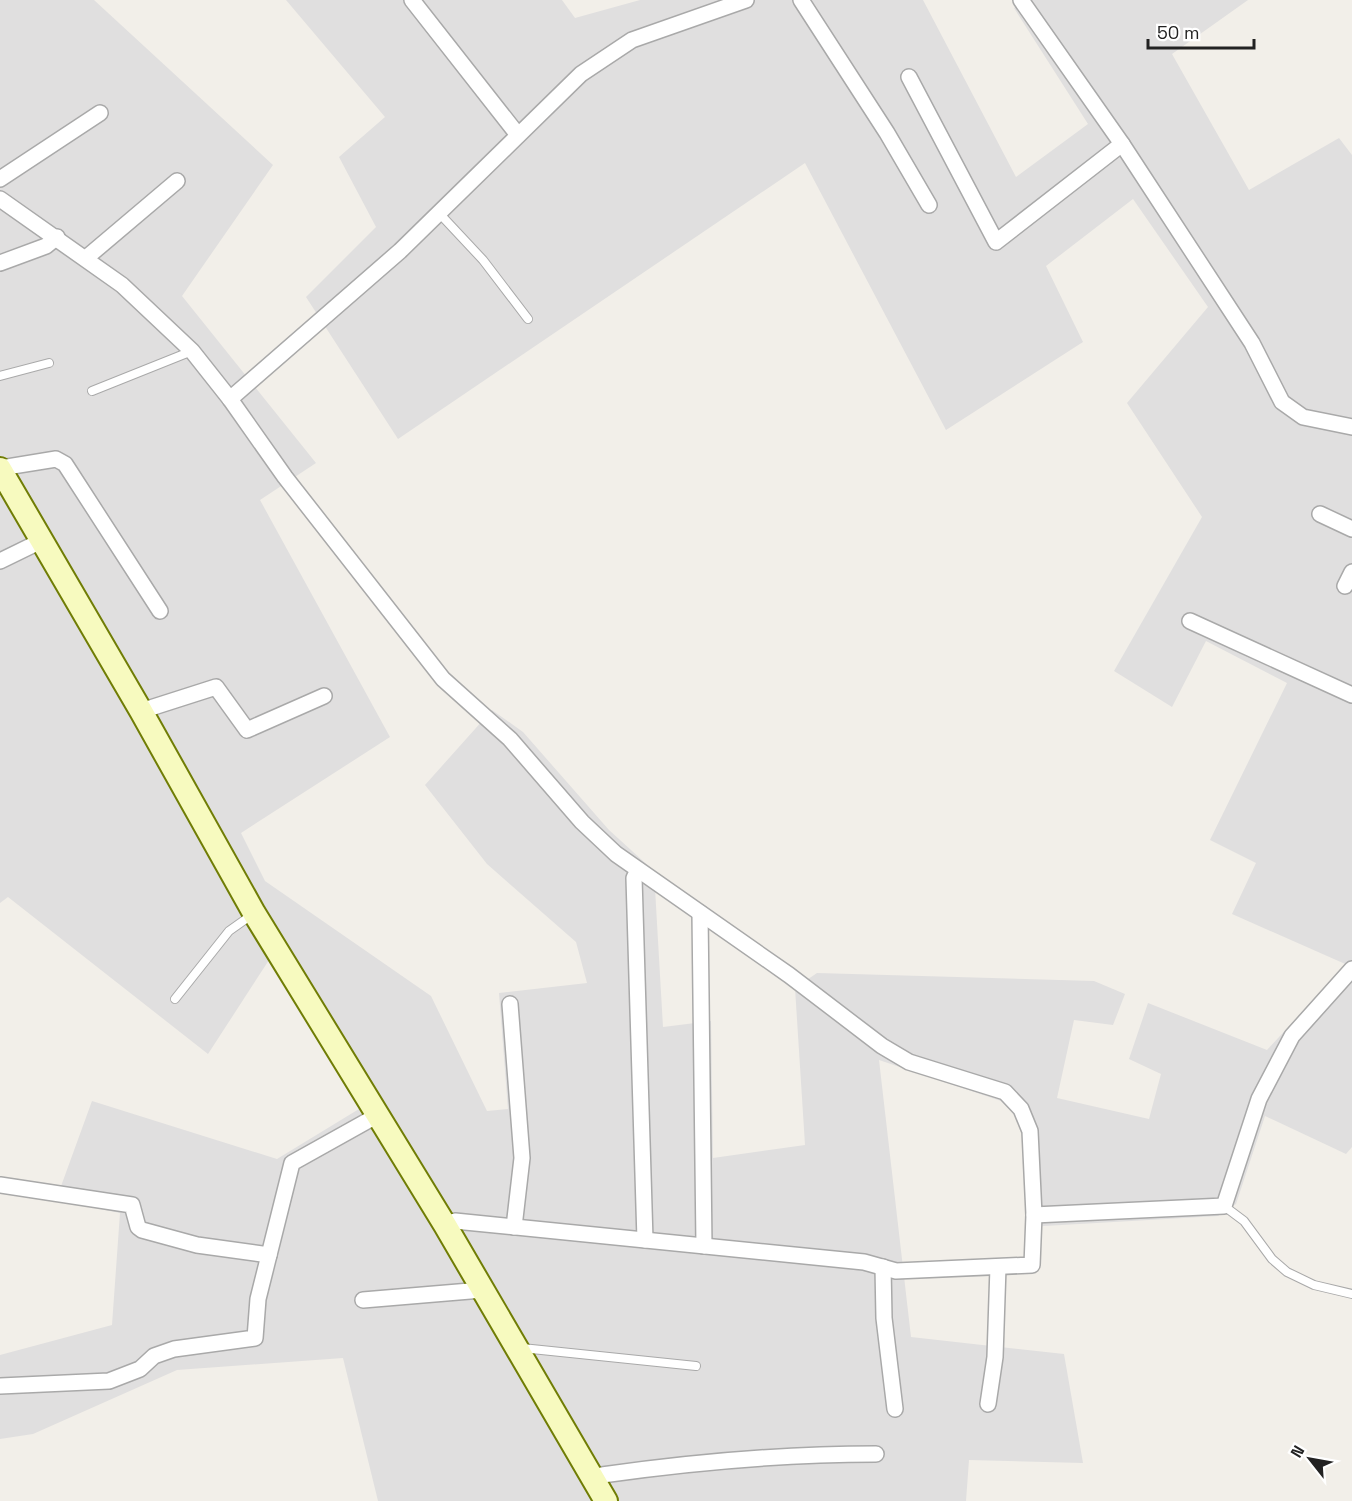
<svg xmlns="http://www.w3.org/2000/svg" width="1352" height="1501" viewBox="0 0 1352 1501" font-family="'Space Grotesk',sans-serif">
  <rect width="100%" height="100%" fill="#f2efe9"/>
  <g fill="#e0dfdf">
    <path d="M0,0h94l179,165 -91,131 134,167 -56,37 130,237 -149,96 24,48 166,115 56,115 21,-2 -9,-116 88,-10 -11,-41 -89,-78 -62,-79 67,-75 31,22 86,98 45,41 9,156 48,-6 2,137 92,-13 -10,-157 22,-15 277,8 31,13 -12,31 -39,-5 -17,78 92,21 12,-45 -32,-15 19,-56 119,47 74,-80 11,7v170l-6,7 -81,-38 -29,88 -18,12 -191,11 -4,-94 -6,-16 -16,-16 -122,-41 32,277 153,17 19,109 -114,-3 -3,41h-588l-35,-143 -166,12 -144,64 -33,5v-84l112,-30 8,-112 -64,-13 36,-99 185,58 82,-50 -90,-149 -61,94 -200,-157 -8,6z"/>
    <path d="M286,0h276l13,18 65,-18h283l93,177 72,-53 -74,-116 11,-8h223l-76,54 77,136 90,-52 13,17v812l-120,-53 24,-51 -46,-23 77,-157 -81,-42 -34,66 -58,-36 88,-154 -75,-114 81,-96 -75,-108 -87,67 37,76 -137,88 -141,-267 -407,276 -92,-142 70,-70 -37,-70 46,-40z"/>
  </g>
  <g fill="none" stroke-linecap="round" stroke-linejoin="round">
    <g stroke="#a9a9a9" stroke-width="10">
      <g id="lane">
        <path d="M439,213l44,47 45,59"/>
        <path d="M0,376l49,-13"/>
        <path d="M92,391l100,-40"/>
        <path d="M175,999l54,-68 24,-17"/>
        <path d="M1224,1206l20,15 28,38 15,13 27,13 38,9"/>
        <path d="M522,1348l174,18"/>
      </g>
    </g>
    <g stroke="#a9a9a9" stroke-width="18">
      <g id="street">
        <path d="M412,0l106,135"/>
        <path d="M801,0l86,133 42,72"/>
        <path d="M1021,0l101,144 130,199 30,59 21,15 49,10"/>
        <path d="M909,77l87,165 126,-98"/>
        <path d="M0,179l100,-66"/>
        <path d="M0,199l122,86 70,66 38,48 55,78 158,202 67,60 72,83 34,32 173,121 93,71 27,16 96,30 16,17 9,22 4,84 190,-9 35,-107 33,-63 60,-67"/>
        <path d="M86,258l91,-77"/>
        <path d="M0,263l46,-17 11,-9"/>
        <path d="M230,399l170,-148 181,-177 51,-34 114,-40"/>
        <path d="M0,468l56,-9 9,5 95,147"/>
        <path d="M1320,514l32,15"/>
        <path d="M0,561l41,-20"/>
        <path d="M1345,586l7,-14"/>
        <path d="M1190,621l162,74"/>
        <path d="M141,711l75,-24 31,43 77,-34"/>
        <path d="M638,870l-4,8 11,362"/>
        <path d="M700,913l4,333"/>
        <path d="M510,1004l12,154 -8,69"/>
        <path d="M0,1185l132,20 6,22 4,3 55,15 72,10"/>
        <path d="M445,1225l10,-4 409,41 32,9 136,-6 2,-50"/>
        <path d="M883,1267l1,51 11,91"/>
        <path d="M363,1300l119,-10"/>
        <path d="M0,1386l109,-5 31,-12 14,-13 20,-7 81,-11 3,-39 34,-136 86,-48"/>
        <path d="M988,1404l7,-47 3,-90"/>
        <path d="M594,1479l8,-4c92,-13 182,-21 274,-21"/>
      </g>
    </g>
    <g stroke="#707d05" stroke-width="26">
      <path id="secondary" d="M0,469l141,242 113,202 191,312 161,276"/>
    </g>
    <use href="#lane" stroke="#fff" stroke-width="8"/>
    <use href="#street" stroke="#fff" stroke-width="15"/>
    <use href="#secondary" stroke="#f7fabf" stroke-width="22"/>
  </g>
  <g transform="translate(1310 1459) rotate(301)" stroke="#ffffff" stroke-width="4.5" paint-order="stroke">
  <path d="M0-4.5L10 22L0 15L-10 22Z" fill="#222222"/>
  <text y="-9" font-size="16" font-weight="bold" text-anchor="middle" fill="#222222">N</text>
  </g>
  <path d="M1148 39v9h106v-9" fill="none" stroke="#222222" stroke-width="3"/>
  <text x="1157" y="39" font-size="18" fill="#222222" stroke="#ffffff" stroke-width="4.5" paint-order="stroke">50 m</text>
</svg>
